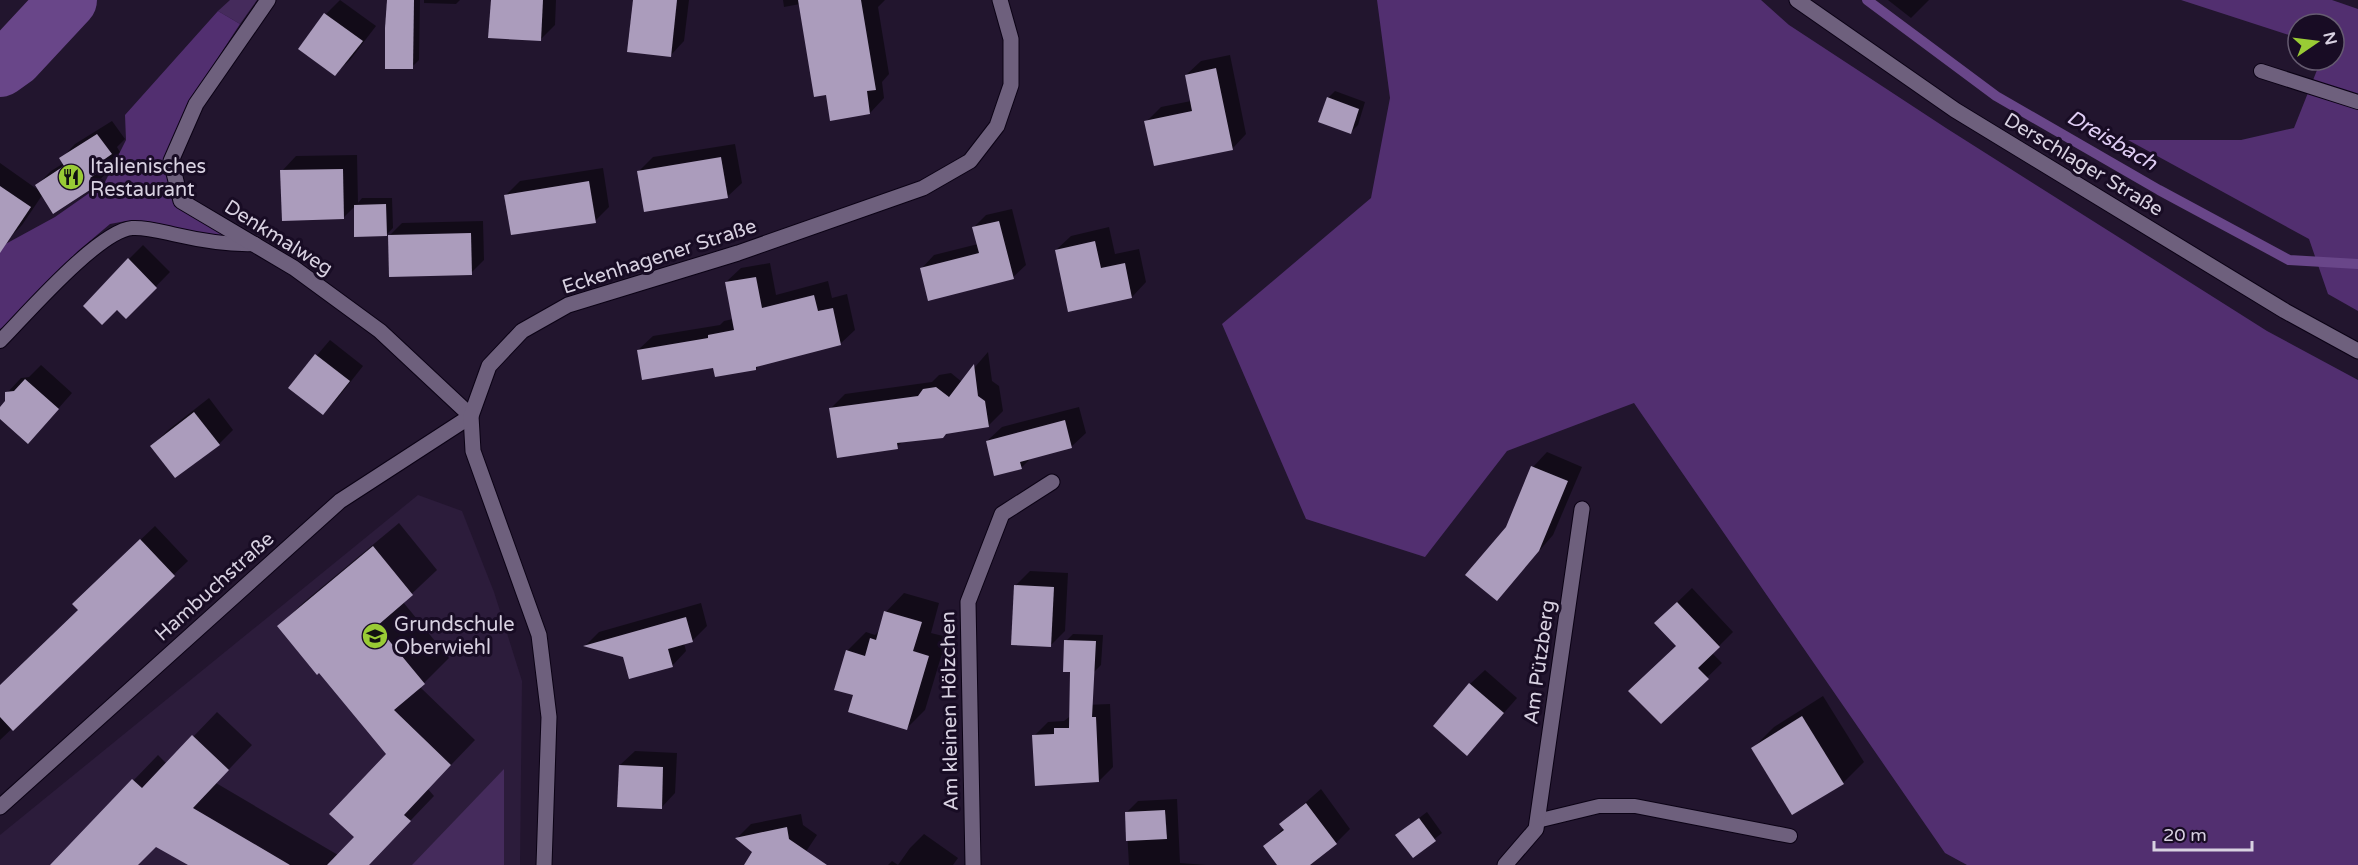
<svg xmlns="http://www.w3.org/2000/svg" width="2358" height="865" viewBox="0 0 2358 865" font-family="'Varela Round',sans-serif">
  <rect width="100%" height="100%" fill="#22152e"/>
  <path fill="#2c1c3b" d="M418,495l44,16 32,81 28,89 -2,184h-520v-30z"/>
  <g fill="#452b5c">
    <path d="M230,0h27l-17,24 -22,-13z"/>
    <path d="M504,769v96h-92z"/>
  </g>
  <g fill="#522f70">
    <path d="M1377,0h384l28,25 157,103 321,203 91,49v485h-391l-22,-12 -311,-450 -127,48 -82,106 -119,-38 -84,-195 149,-126 19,-100z"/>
    <path d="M2181,0h151l26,9v302l-30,-17 -19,-55 -181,-99h113l53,-12 27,-68h13v-36h-36v14z"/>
    <path d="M218,11l22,13 -53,81 -19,51 1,26 54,52 -4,4 -67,-16 -26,-1 -16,3 -32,27 -70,73 -8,5v-82l55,-30 50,-35 21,-42 -1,-25z"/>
  </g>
  <g fill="#0007">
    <path d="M340,0l36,26 -26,34 -15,14 -9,-60z"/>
    <path d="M389,0h31l-1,60 -7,7z"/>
    <path d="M424,0h36l-4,4 -32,-1z"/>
    <path d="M492,0h64l-1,25 -15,15z"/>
    <path d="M635,0h54l-5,41 -14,15z"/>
    <path d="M783,0h102l-7,7 11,67 -7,8 2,16 -14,15 -43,-19 -27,-90 -16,3z"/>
    <path d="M1888,0h41l-18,18z"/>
    <path d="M1230,55l16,79 -14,15 -86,-27 15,-15 30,-6 -5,-26 15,-14z"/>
    <path d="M1335,91l30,11 -7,23 -7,7 -23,-34z"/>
    <path d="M112,121l13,18 -8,8 3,5 -14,14 3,4 -14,15 -52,9 -21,31 -13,13 -9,-6v-69l41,29 -4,-7 14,-14 13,-8 -3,-4 14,-15z"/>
    <path d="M735,144l7,39 -15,14 -89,-25 15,-15z"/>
    <path d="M357,155l1,48 4,-5h30l1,30 -7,7 -31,-29 -11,11 -62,-46 14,-15z"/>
    <path d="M603,168l6,39 -14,14 -89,-26 14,-14z"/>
    <path d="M1012,209l14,56 -13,12 -91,-9 12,-13 44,-11 -4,-17 12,-12z"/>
    <path d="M483,221l1,39 -13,13 -82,-37 13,-13z"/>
    <path d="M1109,227l6,27 24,-5 7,33 -14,15 -76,-47 15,-14z"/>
    <path d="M143,245l27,27 -44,45 3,-58z"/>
    <path d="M770,263l6,32 52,-14 4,17 15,-4 8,36 -15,14 -81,21 -3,4 -42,-3 -76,-16 15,-14 67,-11 4,-4 9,-2 -7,-37 15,-14z"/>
    <path d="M330,340l33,26 -26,33 -14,14 -33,-26z"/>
    <path d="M988,352l4,29 7,5 4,25 -15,15 -85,15 -6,6 -66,-39 14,-14 87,-12 7,-7 12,-2 11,9z"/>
    <path d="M41,365l31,28 -30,34 -42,-10v-8l6,-7 1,-9 14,-15 8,-1z"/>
    <path d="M209,398l24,32 -14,14 -67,2 15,-15z"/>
    <path d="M1079,407l7,26 -15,14 -39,10 -11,11 -34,-27 15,-14z"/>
    <path d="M1547,452l35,15 -29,68 -56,64 36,-132z"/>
    <path d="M399,523l38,47 -34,32 46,56 -29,29 55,53 -47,49 6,7 -66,69h-177l-35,-20 -19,20h-85l106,-110 9,9 50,-52 35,33 -36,38 122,72 18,-18 32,-83 -68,-83 -41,-45 25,-24z"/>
    <path d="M155,526l33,35 -188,179v-53l80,-77 8,-20z"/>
    <path d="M1030,571l38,2 -3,58 -15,15 -34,-61z"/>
    <path d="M1692,588l41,44 -21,21 10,10 -61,59 16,-77 -21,-22z"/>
    <path d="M904,593l35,10 -8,30 16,4 -22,73 -19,19 -52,-35 -7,-43 19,-19 9,3 5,-5 6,-18z"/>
    <path d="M701,603l6,23 -14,14 -9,3 2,8 -14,15 -86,-21 13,-13z"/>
    <path d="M1073,634l30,1 -2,30 -7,7 -28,-31z"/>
    <path d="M1485,670l32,28 -36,41 -11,-55z"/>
    <path d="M1823,696l41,66 -21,21 -90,-35 21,-21z"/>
    <path d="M1110,704l3,63 -14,14 -65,-45 14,-14 16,-1 21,-16z"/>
    <path d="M635,751l42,2 -2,40 -14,15 -41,-43z"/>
    <path d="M1321,789l29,40 -14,14 -28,22h-29l-14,-19 19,-18 -3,-4z"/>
    <path d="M1177,799l3,64 26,2h-77l-3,-52 12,-12z"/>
    <path d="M1427,812l15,21 -29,23 -16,-21z"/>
    <path d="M801,814l2,11 14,10 -20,30h-52l9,-13 -16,-15 13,-13z"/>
    <path d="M924,834l34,24 -5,7h-65l4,-4 6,4 12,-17z"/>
  </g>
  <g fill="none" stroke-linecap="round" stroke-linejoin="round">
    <path stroke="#694689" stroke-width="10" d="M1867,0l129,96 163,94 130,70 69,4"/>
    <path stroke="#694689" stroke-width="58" d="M0,68l14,-10 54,-58"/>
  </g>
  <g fill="#ab9cbc">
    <path d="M387,0h27l-1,69h-28v-41z"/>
    <path d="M491,0h52l-2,41 -53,-3z"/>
    <path d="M633,0h44l-6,57 -44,-5z"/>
    <path d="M798,0h63l15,90 -9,1 3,23 -40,7 -4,-26 -12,2z"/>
    <path d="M324,13l39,28 -28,35 -37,-27z"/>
    <path d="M1216,68l17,82 -79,16 -10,-45 48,-10 -7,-36z"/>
    <path d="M1327,97l32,12 -8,25 -33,-12z"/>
    <path d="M97,134l15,20 -10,7 4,6 -16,11 6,8 -43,28 -18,-29 29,-19 -5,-8z"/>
    <path d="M721,157l7,41 -84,14 -7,-41z"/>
    <path d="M343,169l1,50 -62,2 -2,-51z"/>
    <path d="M589,181l7,42 -85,12 -7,-40z"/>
    <path d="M0,186l31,21 -31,46z"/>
    <path d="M386,204l1,32 -33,1v-32z"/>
    <path d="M999,221l15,58 -86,22 -8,-33 59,-15 -7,-26z"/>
    <path d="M471,233l1,42 -83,2 -1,-42z"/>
    <path d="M1095,241l6,27 24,-5 7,35 -64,14 -13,-62z"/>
    <path d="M128,258l29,30 -31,31 -9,-9 -15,15 -19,-19z"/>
    <path d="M756,277l6,31 52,-13 4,16 15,-3 8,37 -85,22v3l-41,7 -2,-9 -71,12 -5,-30 71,-12v-3l26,-5 -9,-48z"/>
    <path d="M315,354l35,27 -27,34 -35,-27z"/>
    <path d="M974,364l4,32 7,5 4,26 -43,7 -3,4 -46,5 1,6 -61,9 -8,-50 89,-12 5,-7 13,-2 13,10z"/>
    <path d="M25,379l34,30 -31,35 -28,-25v-12l5,-6v-9l9,-1z"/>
    <path d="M194,412l26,33 -45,33 -25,-32z"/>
    <path d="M1065,420l7,28 -52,14 2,7 -28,7 -8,-35z"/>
    <path d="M1531,466l37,15 -29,70 -42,50 -32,-26 41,-48z"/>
    <path d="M140,539l35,37 -162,155 -13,-14v-32l78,-75 -6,-6z"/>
    <path d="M373,546l40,49 -36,31 48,58 -31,26 57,55 -47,50 7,6 -42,44h-42l27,-28 -25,-23 57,-60 -67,-81 -2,2 -40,-49z"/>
    <path d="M1014,585l40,2 -3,60 -40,-2z"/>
    <path d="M1677,602l43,45 -22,21 11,11 -48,45 -33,-33 48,-45 -22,-23z"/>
    <path d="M884,611l38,11 -9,29 16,5 -22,74 -59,-18 5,-17 -19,-5 12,-40 19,6 5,-18 6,2z"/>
    <path d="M686,617l7,25 -25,7 5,18 -44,12 -6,-22 -40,-11z"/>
    <path d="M1064,640l32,1 -4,76h4l3,65 -64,4 -3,-51 22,-1v-6h15l1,-56h-7z"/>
    <path d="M1469,683l35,30 -37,43 -34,-30z"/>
    <path d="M1802,716l42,68 -52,31 -41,-67z"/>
    <path d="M192,735l37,35 -36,38 97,57h-102l-32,-18 -18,18h-88l82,-86 10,9z"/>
    <path d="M619,765l44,2 -1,42 -45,-2z"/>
    <path d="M1306,803l31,41 -27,21h-33l-14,-19 21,-16 -5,-6z"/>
    <path d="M1165,810l2,29 -41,2 -1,-29z"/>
    <path d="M1419,818l17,23 -23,17 -18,-23z"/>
    <path d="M787,827l2,12 38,26h-83l8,-13 -17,-14z"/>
  </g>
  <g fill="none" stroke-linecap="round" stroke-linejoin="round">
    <g stroke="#0b0215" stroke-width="16">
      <g id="lane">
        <path d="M2261,71l97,31"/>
        <path d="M0,341c25,-25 98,-110 132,-113 14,-1 31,4 45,7 26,6 50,10 78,9"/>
        <path d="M1537,821l62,-15h36l155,30"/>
      </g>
    </g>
    <g stroke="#0b0215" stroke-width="17">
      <g id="street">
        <path d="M0,807l340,-306 131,-85 -91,-85 -86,-63 -113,-67 -10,-40 25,-57 72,-104"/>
        <path d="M973,865l-5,-263 34,-88 50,-32"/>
        <path d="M1505,865l31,-36 46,-320"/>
      </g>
    </g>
    <g stroke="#0b0215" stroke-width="17">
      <g id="secondary">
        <path d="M1797,0l158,110 330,201 73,40"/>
        <path d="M544,865l5,-148 -10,-82 -66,-184 -2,-35 18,-50 33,-35 46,-26 170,-52 185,-65 47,-27 27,-35 14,-41v-46l-11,-39"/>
      </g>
    </g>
    <use href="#lane" stroke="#6e607d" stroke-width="14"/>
    <use href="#street" stroke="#6e607d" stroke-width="15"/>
    <use href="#secondary" stroke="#6e607d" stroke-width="15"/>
  </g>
  <defs>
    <g id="restaurant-disc" transform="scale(1.35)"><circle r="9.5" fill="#99cb35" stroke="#180c24"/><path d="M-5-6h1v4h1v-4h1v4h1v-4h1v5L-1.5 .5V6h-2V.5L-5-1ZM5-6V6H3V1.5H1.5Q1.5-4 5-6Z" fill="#111"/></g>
    <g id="school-disc" transform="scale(1.35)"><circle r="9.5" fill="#99cb35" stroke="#180c24"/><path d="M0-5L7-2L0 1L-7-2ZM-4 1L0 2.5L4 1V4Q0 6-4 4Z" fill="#111"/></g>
  </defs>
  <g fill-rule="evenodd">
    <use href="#restaurant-disc" x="71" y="177"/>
    <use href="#school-disc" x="375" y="636"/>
  </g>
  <g text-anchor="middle" stroke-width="6" stroke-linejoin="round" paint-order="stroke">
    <g font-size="20" fill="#d8d1e1" stroke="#180c24">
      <text transform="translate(2084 164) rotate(31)" y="7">Derschlager Straße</text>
      <text transform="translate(279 237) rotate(32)" y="7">Denkmalweg</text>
      <text transform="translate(659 256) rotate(-18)" y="7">Eckenhagener Straße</text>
      <text transform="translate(214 586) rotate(-42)" y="7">Hambuchstraße</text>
      <text transform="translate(1539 662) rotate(-82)" y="7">Am Pützberg</text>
      <text transform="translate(949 711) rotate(-91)" y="7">Am kleinen Hölzchen</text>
    </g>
    <g font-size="20" fill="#d8d1e1" stroke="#180c24" text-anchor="start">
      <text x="90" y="173">Italienisches<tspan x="90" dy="23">Restaurant</tspan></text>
      <text x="394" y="631">Grundschule<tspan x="394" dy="23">Oberwiehl</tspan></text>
    </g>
    <g font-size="21" font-style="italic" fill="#dfcdf4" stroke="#180c24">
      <text transform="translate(2112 140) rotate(30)" y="7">Dreisbach</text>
    </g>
  </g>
  <g transform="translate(2316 42) rotate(76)"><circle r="28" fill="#180c24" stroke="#655b70" stroke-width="1.5"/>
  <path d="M0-4.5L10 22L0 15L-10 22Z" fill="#99cb35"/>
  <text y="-9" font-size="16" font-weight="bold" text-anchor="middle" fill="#d8d1e1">N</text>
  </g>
  <path d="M2154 841v9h98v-9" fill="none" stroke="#d8d1e1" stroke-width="3"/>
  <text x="2163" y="841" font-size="18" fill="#d8d1e1" stroke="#180c24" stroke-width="4.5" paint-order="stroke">20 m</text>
</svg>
